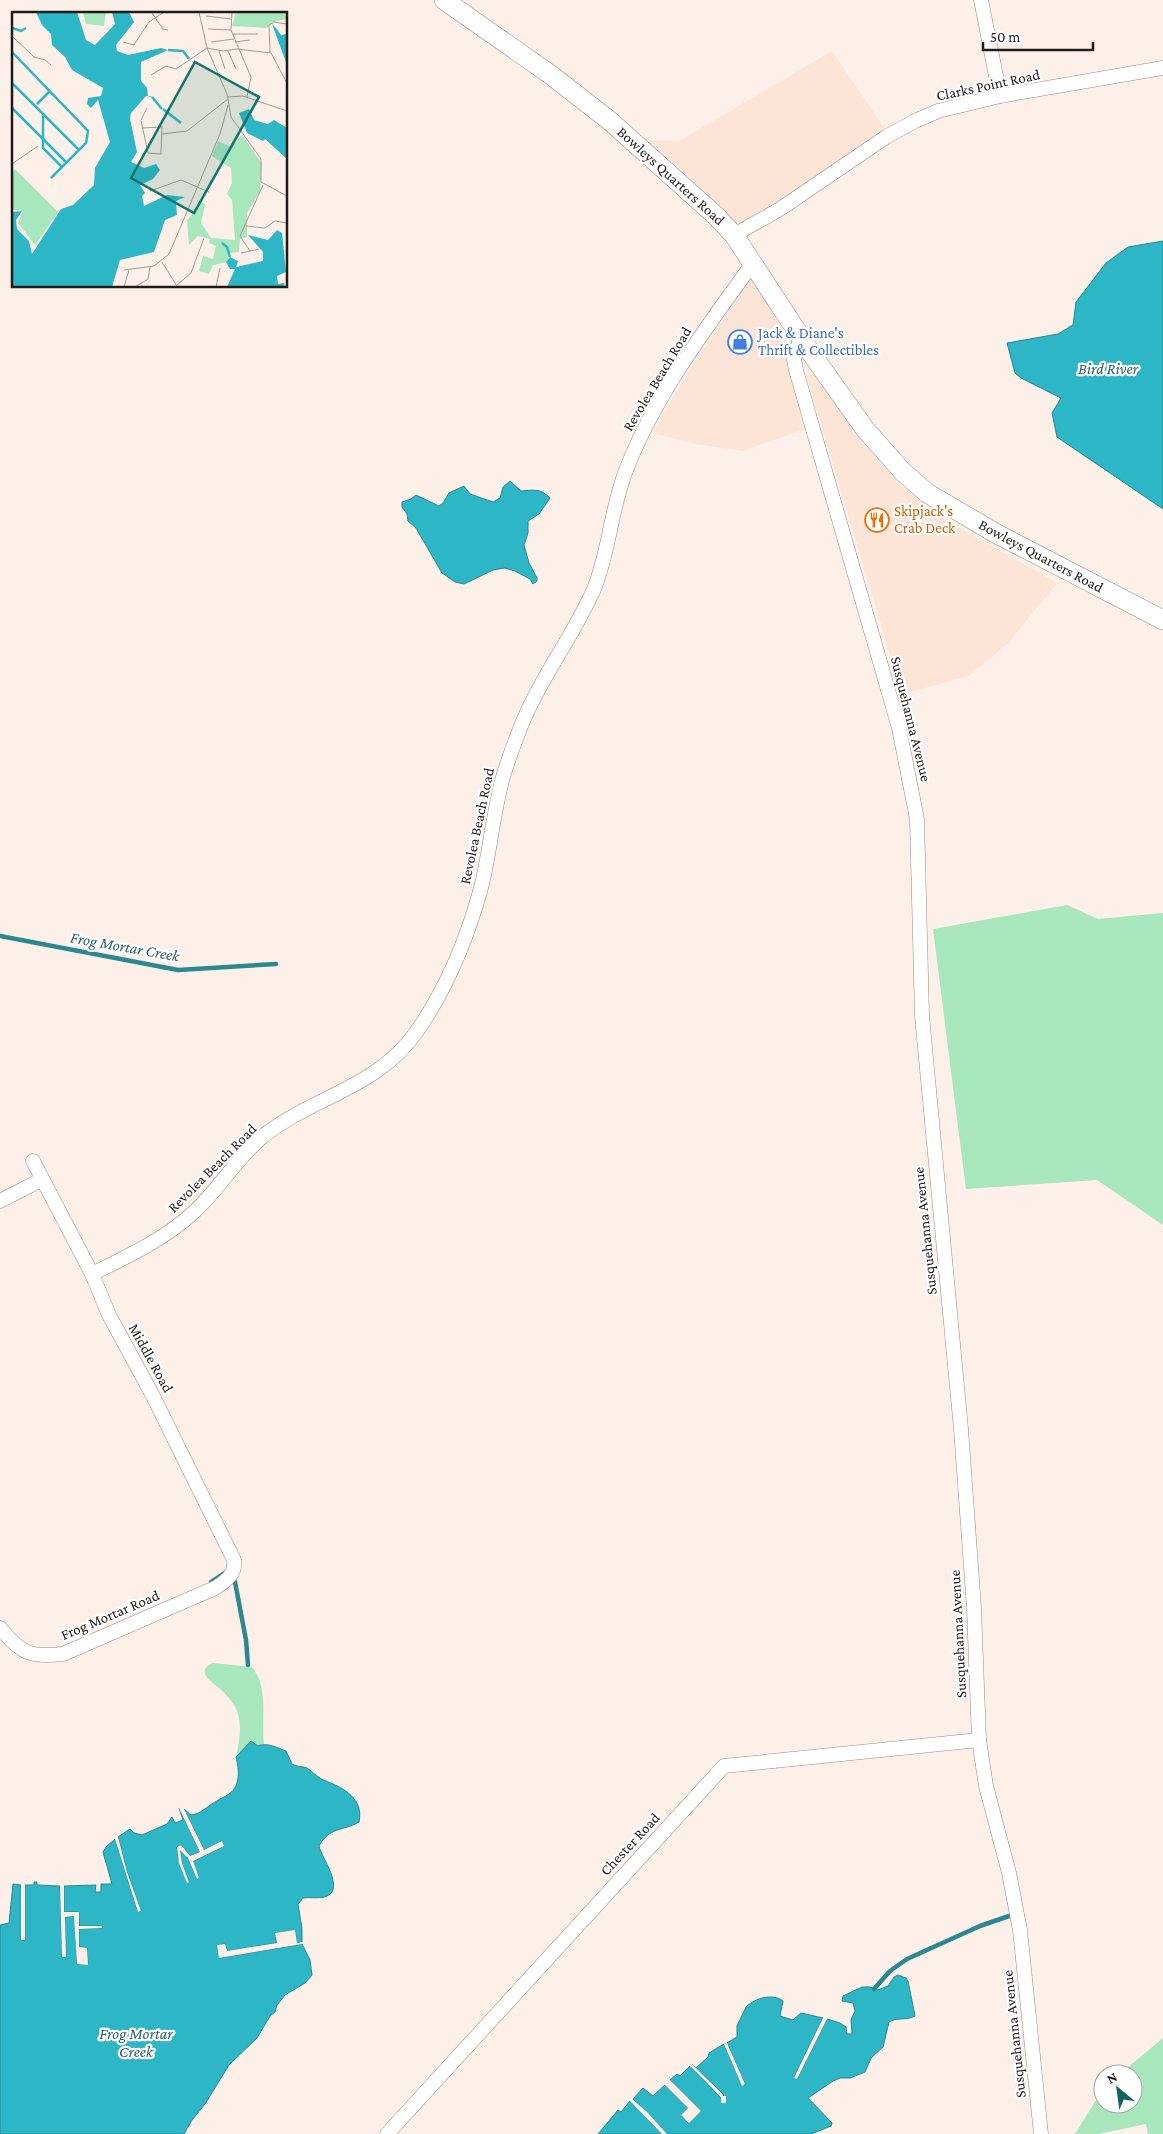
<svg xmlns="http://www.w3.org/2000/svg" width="1163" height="2134" viewBox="0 0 1163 2134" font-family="'Crimson Pro',serif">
  <rect width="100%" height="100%" fill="#fdf0e8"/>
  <g fill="#fce4d6">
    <path d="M832,51l53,78 -80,56 -69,41 -27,-31 -60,-54h30z"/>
    <path d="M752,276l25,46 28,107 -62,22 -47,-7 -44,-11 35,-59z"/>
    <path d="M813,373l51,71 38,43 40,31 115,65 -48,59 -40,34 -67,18 -95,-317z"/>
  </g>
  <g fill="#a8e6bd">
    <path d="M1067,905l31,14 65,-6v312l-66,-45 -131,9 -33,-260z"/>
    <path d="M213,1663l39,4c17,21 9,52 12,77l-6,2 -7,-5 -15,16c3,-12 6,-31 2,-43 -2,-8 -10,-18 -16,-23 -6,-7 -30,-19 -9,-28z"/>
    <path d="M1163,2038v96h-15l-2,-10 -48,10h-23l28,-45v15h30v-30h-13z"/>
  </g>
  <g fill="#2db6c6" stroke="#298892">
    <path d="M1163,241v268l-106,-72 -5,-24 9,-15 -40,-20 -6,-5 -8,-30 51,-9 15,-9 3,-23 30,-39 22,-16z"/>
    <path d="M510,481l11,10c13,-1 19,-3 29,7l-11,16 -11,7v12l-4,12 5,18 8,15v3l-4,3 -3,-5 -15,-8 -10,-3 -12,2 -29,14 -9,-2 -13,-9 -26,-45 -8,-7 -1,-7 -5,-7v-5l9,-3 5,-4 23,11 4,-3 6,-10 15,-7 6,8 23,8 7,-4 3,-11z"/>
    <path d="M251,1741l7,5c10,-4 19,2 28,5l6,13c4,3 10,2 15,4 6,4 12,11 19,13 18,7 38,18 33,41 -16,9 -30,5 -40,24 2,11 26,42 8,50 -6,3 -17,1 -24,2l-5,6 4,25v13l-5,1 -2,-12 -20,2 2,10 -50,8 -2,-7 -8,1 3,13 82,-14 8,16 2,15 -7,8 -20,12 -8,10 -2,7 -5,4 -13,22 -28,27 -24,39 -13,16 -8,14h-184v-209l9,-2 4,-39 8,1v55h4v-55h9v-3h3v3l23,1 2,71h4l-1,-40 10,-1 2,48h11l-1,-16h-8v-19l23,-1v-2h-23v-14h-15v-26l32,-1 -1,7h6v-8h11l-9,-32 3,-5 9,-8 23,73 3,-1 -14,-39 -9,-35 12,-8 4,4 8,2 25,-11 5,-7 3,6 8,-3 -4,-12 21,44 -10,4 -9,-11 -4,2 1,10 11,25 -7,-19 -2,-14 8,9 9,21 2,-1 -7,-16 32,-16 -2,-5 -18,9 -20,-41 7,6c10,-1 15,-8 24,-13 4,-3 10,-5 14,-8 12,-8 10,-25 7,-37z"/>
    <path d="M898,1975l8,3 2,3 7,35c-10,5 -19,1 -26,6l-6,25 -12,11 -6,14 -15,6h-10l-7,3 -25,17 24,25 -1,3 -20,8h-144l-34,-35 10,-11 10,8 12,-11 23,23 -7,7 7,8 13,-12 -31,-31 7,-6 3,2 10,-10 36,37 -3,-9 -31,-30 4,4 12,-11 1,-4 15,-9 18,41 3,-1 -18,-41 10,-6v-11l9,-19c9,-9 27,-14 37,-6l-3,15 13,4 8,-7 22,5 -29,59 3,2 30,-60 13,4 6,4 1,7h5l-1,-14 4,-9 -2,-8 -11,-2 1,-5 19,-9h8l8,3 10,-4 6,-9z"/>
    <path d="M630,2101l32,33h-64l20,-24 3,2z"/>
  </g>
  <g fill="#fdf0e8" fill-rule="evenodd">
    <path d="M179,1808l5,1 20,41 18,-9 2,5 -31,15 6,17 -2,1 -9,-21 -8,-8 2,13 7,19 -2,1 -8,-20 -2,-16 4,-2 9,11 10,-4z"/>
    <path d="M118,1837l9,35 14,39 -3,1 -23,-73z"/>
    <rect x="21" y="1885" width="4" height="55"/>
    <path d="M60,1886h4v26h15v14h23v2l-23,1v18l8,1 1,17 -11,-1 -3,-48 -9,1 1,40h-4z"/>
    <path d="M295,1930l2,13 5,-1v2l-83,14 -2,-13 8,-1 2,7 50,-8 -2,-10zM293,1933l1,10 -16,3v-10z"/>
    <path d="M824,2016l4,1 -31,62 -3,-1z"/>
    <path d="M727,2043l18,41 -3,2 -18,-42z"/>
    <path d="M692,2064l31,32h3v7h-5v-7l-31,-30z"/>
    <path d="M670,2080l31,31 -12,12 -8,-8 7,-7 -23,-23 2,-2 23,23v3l-6,6 5,5 8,-9 -29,-30z"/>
    <path d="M632,2099l15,13 20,22h-5l-32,-33z"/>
  </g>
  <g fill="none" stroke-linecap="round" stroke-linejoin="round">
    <g stroke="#298892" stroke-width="4.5">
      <path d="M0,936l178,34 98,-6"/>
      <path d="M211,1582l15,-10"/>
      <path d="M235,1582l11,58 2,25"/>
      <path d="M874,1989l16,-18 17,-12 73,-33 29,-10"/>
    </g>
    <g stroke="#998b82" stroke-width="15">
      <g id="street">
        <path d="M981,0l19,96"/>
        <path d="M734,235l46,-26 106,-72 29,-16 23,-10 62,-15 163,-28"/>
        <path d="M801,336l-7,23 2,11 103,358 18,91 5,197 39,413 13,179 5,132 7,46 23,87 11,57 21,204"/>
        <path d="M0,1201l41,-21"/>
        <path d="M92,1274c36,-18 73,-35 102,-62 25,-23 42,-53 68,-75 51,-41 116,-49 155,-106 30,-43 50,-92 64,-143 10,-39 12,-80 24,-118 8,-23 16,-48 28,-70 19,-38 44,-72 61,-111 15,-37 17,-79 31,-116 28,-75 81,-145 128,-210"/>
        <path d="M0,1628c21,25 30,30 63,26l152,-66c11,-7 21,-14 19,-28l-81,-164 -44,-81 -17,-41 -59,-113"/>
        <path d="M387,2134l337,-368 255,-26"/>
      </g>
    </g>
    <g stroke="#998b82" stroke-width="20">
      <path id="secondary" d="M444,0l107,75 59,46 106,95 18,19 77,118 54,76 38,43 24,21 70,41 166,86"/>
    </g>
    <use href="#street" stroke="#fff" stroke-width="14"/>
    <use href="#secondary" stroke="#fff" stroke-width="19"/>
  </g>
  <defs>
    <g id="shop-ring" transform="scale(1.25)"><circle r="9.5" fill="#fff" stroke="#3f7fe0" stroke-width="1.5"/><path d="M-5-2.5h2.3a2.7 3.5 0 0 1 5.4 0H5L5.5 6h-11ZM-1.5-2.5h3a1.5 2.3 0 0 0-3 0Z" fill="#3f7fe0"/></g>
    <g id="restaurant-ring" transform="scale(1.25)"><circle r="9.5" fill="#fff" stroke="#e8710a" stroke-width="1.5"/><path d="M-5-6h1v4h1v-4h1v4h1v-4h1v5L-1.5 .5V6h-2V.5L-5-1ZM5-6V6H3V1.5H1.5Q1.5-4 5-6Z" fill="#e8710a"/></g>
  </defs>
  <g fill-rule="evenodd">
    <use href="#shop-ring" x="740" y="342"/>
    <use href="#restaurant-ring" x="877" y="520"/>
  </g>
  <g text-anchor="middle" stroke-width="4.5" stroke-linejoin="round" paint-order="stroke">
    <g font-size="15" fill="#201b18" stroke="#fff">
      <text transform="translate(988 85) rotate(-12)" y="5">Clarks Point Road</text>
      <text transform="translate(671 176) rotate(42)" y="5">Bowleys Quarters Road</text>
      <text transform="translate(657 379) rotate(-59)" y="5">Revolea Beach Road</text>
      <text transform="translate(1041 556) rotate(28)" y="5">Bowleys Quarters Road</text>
      <text transform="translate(911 719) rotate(76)" y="5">Susquehanna Avenue</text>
      <text transform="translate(477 826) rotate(-78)" y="5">Revolea Beach Road</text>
      <text transform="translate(212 1168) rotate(-45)" y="5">Revolea Beach Road</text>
      <text transform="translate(925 1231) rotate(-96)" y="5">Susquehanna Avenue</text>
      <text transform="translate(151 1358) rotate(61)" y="5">Middle Road</text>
      <text transform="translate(110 1615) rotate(-23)" y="5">Frog Mortar Road</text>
      <text transform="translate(958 1634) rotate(-93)" y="5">Susquehanna Avenue</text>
      <text transform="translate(630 1844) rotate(-47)" y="5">Chester Road</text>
      <text transform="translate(1014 2034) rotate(-96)" y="5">Susquehanna Avenue</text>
    </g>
    <g font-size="15" fill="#366cbe" stroke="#fff" text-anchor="start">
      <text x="758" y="338">Jack &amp; Diane's<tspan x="758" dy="17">Thrift &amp; Collectibles</tspan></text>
    </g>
    <g font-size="15" fill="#c56008" stroke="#fff" text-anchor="start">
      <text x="894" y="516">Skipjack's<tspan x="894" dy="17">Crab Deck</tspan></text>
    </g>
    <g font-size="16" font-style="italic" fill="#2a5f66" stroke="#fff">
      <text x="1108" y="374">Bird River</text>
      <text transform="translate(125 946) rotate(10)" y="6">Frog Mortar Creek</text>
      <text x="136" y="2039">Frog Mortar<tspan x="136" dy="18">Creek</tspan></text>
    </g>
  </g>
  <g transform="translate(12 12)">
    <rect width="275" height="275" fill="#fdf0e8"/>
    <path d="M71,0h23l-2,14 -18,-2zM224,0h51v7l-15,3 -5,6 -35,-2zM230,123l20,29 -2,27 -13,22v24l-7,2 -1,13 -9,1 -3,9 -14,3 -4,9 -10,-3 4,-15 10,3 3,-13 -7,-3 1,-4 -12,-3 -9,9 -2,-25 7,-8 -5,-1 10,-3 1,-6 5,2 -4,19 10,15 24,2 -3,-40 -5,-6 5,-11 -1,-15 -19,-12 6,-15 13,6zM3,157l43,43 -23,33 -17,-22 5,-12 -11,-1v-37z" fill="#a8e6bd"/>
    <path d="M24,0h41l9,28 9,5 20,-21 -3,-12h17l5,10 -18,23 1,6 11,4 33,-7 7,2 -27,12v19l6,7 1,8h3l1,1 -6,-1 -15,17 -1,6 7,33 -6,10 13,6 12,-4 4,6 -7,9 -13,6 5,8 -3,3 2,10 23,-11 18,2 -9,4 1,14 -12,5 -11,32 -34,8 -8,27h-100v-75l10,-1 -6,9 1,9 12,12 3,13 29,-45 12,-4 21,-20 1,-17 15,-26 -12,-42 -7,8 -4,-4 1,-6 13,-2 2,-8 -31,-18 -7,-13 -13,-12 -1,-11 -9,-9zM260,12l4,4 5,7 6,-1v31zM237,97l5,11 14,4 6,-4 13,8v31l-22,-20 -2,2 -16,-8 -8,-20zM265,218l5,3 4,39 -9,4 1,8 6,-1 1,4h-58l8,-18h-5l-4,-7 4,-5 8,4 -2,6 27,-6v-9l-15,-17 20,5z" fill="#2db6c6"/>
    <path fill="none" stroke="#2db6c6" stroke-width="2.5" d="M0,16l9,3 5,-3M156,38l15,1 6,8M0,40l76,79 -2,12 -35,35M0,71l67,67M140,85l10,12M25,92l13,-13M0,96l54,54M151,97l18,14M31,103v33l19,19M210,231l5,4 3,10"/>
    <path fill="none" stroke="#a59b95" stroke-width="1" d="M187,0l8,36 20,46 4,23 30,42v23l26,14M220,0l-1,18 20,47 -4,20M140,1l11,16 5,1M194,4l25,3M196,17l23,1M220,22h26M0,24l22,21 11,3 6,5M111,30l11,3 15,-23 15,-10M199,30l23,-3M223,30l15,-2M207,39l6,18M216,39l8,18M258,40l-1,-27 5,-3 12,2M139,63l15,-9 10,3 31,-21 16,3 14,-2 34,4 16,30M216,85l15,-1 44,15M135,96l-6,12 7,33 13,1 1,-28M130,116l20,-1M150,122l25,-3 41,-32M0,152l26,-18M138,179l31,-11 28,12M234,214l19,2 10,-7 12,2M238,239l-10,-15 23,-51M229,241l18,-4M150,250l15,24M112,258l30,-4 15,-12 51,-120 8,-29M165,273l14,-12 13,-35M112,275l5,-17M123,275l13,-8 2,-12M204,275l4,-19"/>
    <path fill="#0f766e" fill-opacity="0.15" stroke="#0f766e" stroke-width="2.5" d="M183,50l64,35 -65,116 -63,-35z"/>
    <rect width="275" height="275" fill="none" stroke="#201b18" stroke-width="2.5"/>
  </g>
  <g transform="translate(1118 2089) rotate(331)"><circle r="24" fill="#ffffff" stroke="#a6a4a3"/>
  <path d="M0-4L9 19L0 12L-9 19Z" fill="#146360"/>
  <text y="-8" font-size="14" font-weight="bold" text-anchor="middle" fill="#201b18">N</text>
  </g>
  <path d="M983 42v8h110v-8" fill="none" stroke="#201b18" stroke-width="2.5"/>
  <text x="990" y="42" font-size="15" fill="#201b18" stroke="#ffffff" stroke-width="4" paint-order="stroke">50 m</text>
</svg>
